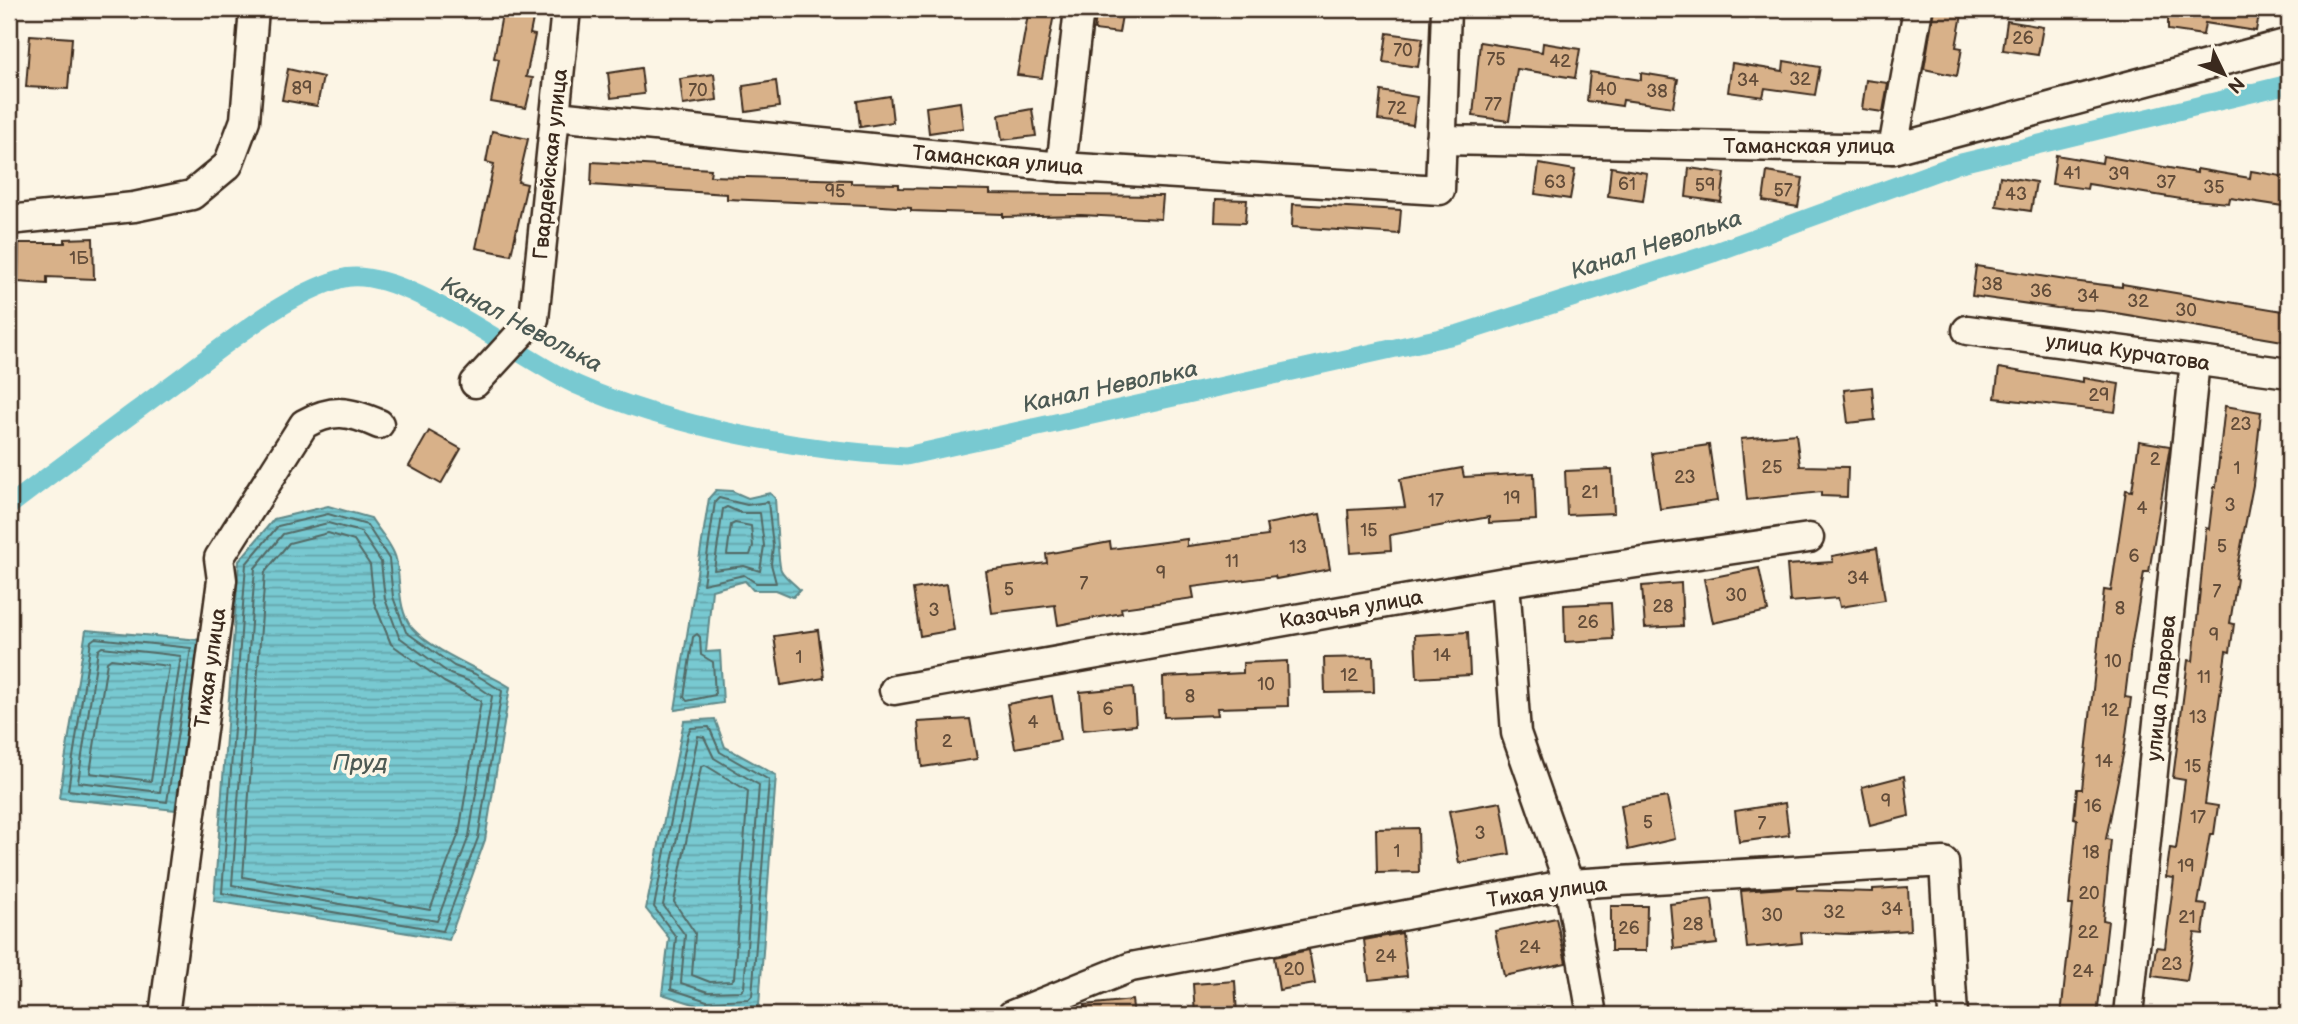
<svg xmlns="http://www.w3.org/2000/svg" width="2298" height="1024" viewBox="0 0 2298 1024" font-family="'Balsamiq Sans',sans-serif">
  <defs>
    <pattern id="water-rules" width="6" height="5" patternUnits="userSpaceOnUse" patternTransform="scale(1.75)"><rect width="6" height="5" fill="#78c9d1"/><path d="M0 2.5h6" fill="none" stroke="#64a3a9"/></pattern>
  </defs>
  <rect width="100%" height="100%" fill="#fcf5e5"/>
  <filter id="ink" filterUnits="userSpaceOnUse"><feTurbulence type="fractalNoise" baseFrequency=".0143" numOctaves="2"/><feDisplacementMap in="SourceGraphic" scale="14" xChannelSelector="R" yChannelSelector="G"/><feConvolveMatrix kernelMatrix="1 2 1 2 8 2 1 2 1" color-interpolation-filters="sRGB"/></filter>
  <g filter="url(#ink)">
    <g fill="url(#water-rules)" stroke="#608989" stroke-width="2">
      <path d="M716,490l16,1 16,7 22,-5 5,5c1,12 3,67 6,72 4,8 13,13 19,20l-7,7 -17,-7h-23l-8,-9 -33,9 -6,62 14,-1 3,52 -48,7 34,-212z"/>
      <path d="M328,506l43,12c7,12 22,27 25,41 5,21 1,51 16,69 20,23 70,42 98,59l-25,153 -36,100 -235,-39 25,-340 35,-42z"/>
      <path d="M86,630l114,10 -25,170 -116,-12z"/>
      <path d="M715,719l10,28 51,28 -17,231 -53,2 -44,-14 7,-56 -23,-29 38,-188z"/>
    </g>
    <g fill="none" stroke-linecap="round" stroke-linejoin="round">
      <g stroke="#536a66" stroke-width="2">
        <path d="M719,498l28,7 21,-3 5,44 -2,18 5,19h-20l-12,-8 -41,9 12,-82z"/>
        <path d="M727,507l14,6h19l4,33 -4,25 -16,-5 -30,4 9,-61z"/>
        <path d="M328,514l39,11 22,34 4,38 13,35 48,34 21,8 27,17 -24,147 -35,93 -221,-38 24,-329 32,-38z"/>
        <path d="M328,523l33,9 20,30 4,37 14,38 51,37 21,8 21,14 -23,140 -32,85 -205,-36 23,-317 28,-34z"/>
        <path d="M735,523l16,3 2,20 -3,9h-23l4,-30z"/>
        <path d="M328,533l26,8 16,24 4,37 17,42 53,38 37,19 -22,132 -29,77 -187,-33 22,-305 24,-29z"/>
        <path d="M697,634l3,3 1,18 12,7 2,33 -28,6 -3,-4 9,-60z"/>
        <path d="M95,638l96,10 -24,154 -99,-12 23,-149z"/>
        <path d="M102,647l79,9 -21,136 -82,-10 20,-132z"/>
        <path d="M111,659l58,7 -18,115 -61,-8 17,-111z"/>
        <path d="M709,727l11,25 49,28 -17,216 -3,3 -42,2 -36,-12 5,-52 -22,-30 34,-173 3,-6z"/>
        <path d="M698,736l6,1 10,21 45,27 -15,203 -3,3 -33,1 -27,-9 4,-48 -22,-30z"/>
        <path d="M705,765l43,26 -14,187 -3,3 -21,1 -18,-7 3,-42 -21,-31 27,-135z"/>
      </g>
      <path stroke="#78c9d1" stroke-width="19" d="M9,506c59,-45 119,-89 178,-133 45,-33 99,-78 153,-94 58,-18 182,82 237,106 95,42 226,66 329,71l553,-122 254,-81 244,-89 332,-80"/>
    </g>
    <g fill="#d8b189" stroke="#3b2a1e" stroke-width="2">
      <path d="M503,9h32l-5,25 5,1 -9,42 7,1 -7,30 -35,-6 8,-43 -5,-1z"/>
      <path d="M1029,9h26l-13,69 -25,-3z"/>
      <path d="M1097,9h26l-4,24 -25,-3z"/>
      <path d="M1934,9h29l-7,38 6,1 -5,28 -33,-7z"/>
      <path d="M2168,9h92l-4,22 -51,-8 -2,12 -35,-5z"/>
      <path d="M2007,21l36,6 -5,28 -35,-5z"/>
      <path d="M1387,33l36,5 -5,29 -35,-5z"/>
      <path d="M30,35l42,3 -4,51 -42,-2z"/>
      <path d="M1480,42l62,10 1,-9 37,6 -5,29 -58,-9 -8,52 -36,-5z"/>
      <path d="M1784,61l36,6 -5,28 -50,-7 -2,9 -35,-5 4,-29 51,8z"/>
      <path d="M641,68l3,26 -33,4 -3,-25z"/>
      <path d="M288,69l35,8 -6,29 -35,-6z"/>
      <path d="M1590,72l51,8v-7l37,6 -5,28 -50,-7 -1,6 -35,-5z"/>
      <path d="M714,74l3,26 -34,5 -3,-26z"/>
      <path d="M1866,80l22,3 -5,29 -21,-3z"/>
      <path d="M776,81l3,26 -33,5 -3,-26z"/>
      <path d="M1381,91l36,6 -4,28 -35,-5z"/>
      <path d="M890,96l3,26 -33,5 -3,-26z"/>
      <path d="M960,102l3,26 -34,5 -3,-26z"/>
      <path d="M1032,109l4,27 -34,4 -3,-25z"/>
      <path d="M492,131l36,8 -10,43 9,2 -16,71 -35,-7 18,-84 -8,-2z"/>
      <path d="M2056,155l46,8 1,-7 94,17v-4l53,9 1,-7 36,6 -4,29 -53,-8 -1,5 -48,-4 -93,-15 -1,5 -35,-5z"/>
      <path d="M592,162l119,7 -1,7 141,4v3l48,1v4l91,2v4l173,2 -2,23 -80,-4 -78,2v-3l-92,-3v-3l-44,-3 -140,-6v-5l-136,-9z"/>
      <path d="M1539,164l36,6 -5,29 -35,-5z"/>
      <path d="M1611,167l36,6 -4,28 -35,-5z"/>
      <path d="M1689,168l36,5 -4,29 -35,-5z"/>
      <path d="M1767,172l36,6 -5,29 -35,-6z"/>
      <path d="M2000,176l36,6 -5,29 -35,-5z"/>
      <path d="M1216,199l31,1 -2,23 -30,-1z"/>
      <path d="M1293,204l108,6 -2,24 -107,-7z"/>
      <path d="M93,238l1,41 -47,-2v7l-29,-2 1,-39h46v-4z"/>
      <path d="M1976,266l96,15 50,6v-3l167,28v30l-185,-31 -47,-3 -85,-12z"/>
      <path d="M1999,368l84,14v-4l36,6 -4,28 -120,-14z"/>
      <path d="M1872,387l3,33 -27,3 -4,-33z"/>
      <path d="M2225,406l36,6 -8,73 -18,93 2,1 -7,44 4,1 -4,28 -4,-1 -21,153 13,2 -4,28h-4l-12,70 9,1 -4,29 -8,-1 -8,48 -35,-5 4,-29 9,1 9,-70 -8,-1 4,-29 6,1 9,-69 -12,-2 15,-118 5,1 13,-133 3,1 5,-42h2z"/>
      <path d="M429,431l32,18 -20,35 -32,-18z"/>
      <path d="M1796,434l4,32 48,1 -1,30 -26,-1v-4l-74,8 -6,-61z"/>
      <path d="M2139,441l31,5 -21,126h-5l-13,76 -6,49 6,1 -7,52 -18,89 5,1 -8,80 5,1 -9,78 -2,16h-36l12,-110h-4l8,-86 -3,-1 3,-29h5l22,-199 7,1 15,-101 6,1z"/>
      <path d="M1709,445l8,56 -57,8 -8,-56z"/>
      <path d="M1462,468l2,9 70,-4 2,47 -47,3v-6l-99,18 1,15 -40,3 -3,-43 57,-3 -5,-28z"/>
      <path d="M1612,469l2,44 -47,2 -2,-44z"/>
      <path d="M1320,514l10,55 -54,10 -1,-3 -83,11 2,11 -73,10 1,5 -64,12 -3,-20 -63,8 -6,-42 61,-8 -1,-9 64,-12 1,7 76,-10v7l81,-10 -2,-12z"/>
      <path d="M1877,548l8,52 -45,7 -2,-9 -48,4 -3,-37 46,-3 -1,-6z"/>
      <path d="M1759,568l9,43 -55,12 -9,-44z"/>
      <path d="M1681,583l2,43 -38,2 -3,-42z"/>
      <path d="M947,584l7,46 -34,6 -7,-47z"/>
      <path d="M1611,603l2,36 -48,3 -1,-37z"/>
      <path d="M818,630l6,48 -43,7 -7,-49z"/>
      <path d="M1468,632l2,43 -53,3 -2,-43z"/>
      <path d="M1373,657l1,35 -49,1 -1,-35z"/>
      <path d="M1287,661l1,45 -71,2 1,7 -54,2 -1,-40 80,-4v-10z"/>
      <path d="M1133,687l3,38 -53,5 -3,-38z"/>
      <path d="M1052,696l8,44 -45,8 -8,-44z"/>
      <path d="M970,719l7,40 -55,8 -4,-45z"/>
      <path d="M1904,776l5,40 -39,10 -8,-39z"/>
      <path d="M1667,797l8,42 -47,11 -7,-45z"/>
      <path d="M1501,802l9,52 -51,9 -10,-52z"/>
      <path d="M1785,803l4,32 -50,7 -4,-31z"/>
      <path d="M1418,828l1,44 -42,1 -1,-44z"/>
      <path d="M1797,887v3l76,2v-3l35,-2 2,43 -60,4 -49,-2 1,11 -55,5 -6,-57z"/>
      <path d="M1712,899l5,45 -43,5 -4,-45z"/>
      <path d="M1611,906h36l-1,45h-35z"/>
      <path d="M1556,918l10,45 -62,13 -9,-45z"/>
      <path d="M1402,933l5,43 -38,4 -5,-40z"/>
      <path d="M1309,950l6,34 -36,6 -5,-33z"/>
      <path d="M1235,981l2,34h-42l-2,-31z"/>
      <path d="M1132,1000l2,15h-49v-10z"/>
    </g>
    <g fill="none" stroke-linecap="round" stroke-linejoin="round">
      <g stroke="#3b2a1e" stroke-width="33">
        <g id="minor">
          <path d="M556,116l505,51 379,23 6,-181"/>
          <path d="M1441,140l452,9 396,-106"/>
          <path d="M1893,149l25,-140"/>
          <path d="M1061,167l18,-158"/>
          <path d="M9,220l125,-13 58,-12 36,-30 17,-45 9,-111"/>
          <path d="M1967,330l322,43"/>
          <path d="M475,383l59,-64 32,-310"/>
          <path d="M1505,582l11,151 53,151 23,131"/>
          <path d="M894,690l611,-108 304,-44"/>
          <path d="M164,1015l58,-435 -3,-22 85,-134c29,-16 45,-13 75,0"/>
          <path d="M1012,1015l119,-48 438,-83 375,-22 9,153"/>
          <path d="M2128,1015l67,-654"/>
        </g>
      </g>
      <use href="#minor" stroke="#fcf5e5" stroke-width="28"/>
    </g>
  </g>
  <g text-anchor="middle" stroke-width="7" stroke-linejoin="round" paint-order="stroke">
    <g font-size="18" fill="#624c39">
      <text x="2023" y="44">26</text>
      <text x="1403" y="56">70</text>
      <text x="1496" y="65">75</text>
      <text x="1560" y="67">42</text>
      <text x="1800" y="85">32</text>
      <text x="1748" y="86">34</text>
      <text x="302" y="94">89</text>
      <text x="1606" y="95">40</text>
      <text x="698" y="96">70</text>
      <text x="1657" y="97">38</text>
      <text x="1493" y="110">77</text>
      <text x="1397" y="114">72</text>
      <text x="2072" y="179">41</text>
      <text x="2119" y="180">39</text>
      <text x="1555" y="188">63</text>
      <text x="2166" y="188">37</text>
      <text x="1627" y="190">61</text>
      <text x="1705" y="191">59</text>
      <text x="2214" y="193">35</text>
      <text x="1783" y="196">57</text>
      <text x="835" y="197">95</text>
      <text x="2016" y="200">43</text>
      <text x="79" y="264">1Б</text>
      <text x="1992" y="290">38</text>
      <text x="2041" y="297">36</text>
      <text x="2088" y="302">34</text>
      <text x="2138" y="307">32</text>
      <text x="2186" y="316">30</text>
      <text x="2099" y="401">29</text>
      <text x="2241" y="430">23</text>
      <text x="2155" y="465">2</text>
      <text x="1772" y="473">25</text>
      <text x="2237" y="474">1</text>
      <text x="1685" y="483">23</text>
      <text x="1590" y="498">21</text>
      <text x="1512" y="504">19</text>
      <text x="1436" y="506">17</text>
      <text x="2230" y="511">3</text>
      <text x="2142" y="514">4</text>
      <text x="1369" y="536">15</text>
      <text x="2222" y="552">5</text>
      <text x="1298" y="553">13</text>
      <text x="2134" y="562">6</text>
      <text x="1232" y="567">11</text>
      <text x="1161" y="579">9</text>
      <text x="1858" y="584">34</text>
      <text x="1084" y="589">7</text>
      <text x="1009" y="595">5</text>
      <text x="2217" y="597">7</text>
      <text x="1736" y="601">30</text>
      <text x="1663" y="612">28</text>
      <text x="2120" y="614">8</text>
      <text x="934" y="616">3</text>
      <text x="1588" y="628">26</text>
      <text x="2214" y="641">9</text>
      <text x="1442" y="661">14</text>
      <text x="799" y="663">1</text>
      <text x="2113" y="667">10</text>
      <text x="1349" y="681">12</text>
      <text x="2204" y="683">11</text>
      <text x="1266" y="690">10</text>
      <text x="1190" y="702">8</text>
      <text x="1108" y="715">6</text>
      <text x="2110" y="716">12</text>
      <text x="2198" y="723">13</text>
      <text x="1033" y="728">4</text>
      <text x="947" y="747">2</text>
      <text x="2104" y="767">14</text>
      <text x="2193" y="772">15</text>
      <text x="1886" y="807">9</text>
      <text x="2093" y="812">16</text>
      <text x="2198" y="823">17</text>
      <text x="1648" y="828">5</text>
      <text x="1762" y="829">7</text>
      <text x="1480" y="839">3</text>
      <text x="1397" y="857">1</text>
      <text x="2091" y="858">18</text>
      <text x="2186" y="872">19</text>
      <text x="2089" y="899">20</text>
      <text x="1892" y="915">34</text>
      <text x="1834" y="918">32</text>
      <text x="1772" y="921">30</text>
      <text x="2187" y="923">21</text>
      <text x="1693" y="930">28</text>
      <text x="1629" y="934">26</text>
      <text x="2088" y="938">22</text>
      <text x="1530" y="953">24</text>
      <text x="1386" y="962">24</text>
      <text x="2172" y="970">23</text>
      <text x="1294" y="975">20</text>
      <text x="2083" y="977">24</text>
    </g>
    <g font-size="21" fill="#3b2a1e" stroke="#fcf5e5">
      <text x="1809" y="153">Таманская улица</text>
      <text transform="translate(998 160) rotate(5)" y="7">Таманская улица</text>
      <text transform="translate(550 164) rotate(-84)" y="7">Гвардейская улица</text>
      <text transform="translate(2128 352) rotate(8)" y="7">улица Курчатова</text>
      <text transform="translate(1351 609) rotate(-10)" y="7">Казачья улица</text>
      <text transform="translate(210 668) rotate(-82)" y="7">Тихая улица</text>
      <text transform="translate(2161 688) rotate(-84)" y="7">улица Лаврова</text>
      <text transform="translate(1547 892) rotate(-8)" y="7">Тихая улица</text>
    </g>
    <g font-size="23" font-style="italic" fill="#4d5a54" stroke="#fcf5e5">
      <text transform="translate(1656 244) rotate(-18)" y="8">Канал Неволька</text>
      <text transform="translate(522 324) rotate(28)" y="8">Канал Неволька</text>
      <text transform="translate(1110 386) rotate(-12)" y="8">Канал Неволька</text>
      <text x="360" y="770">Пруд</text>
    </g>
  </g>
  <rect width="2298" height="1024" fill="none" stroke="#fcf5e5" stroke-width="35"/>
  <rect x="18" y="18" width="2263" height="989" fill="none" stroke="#3b2a1e" stroke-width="2.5" filter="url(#ink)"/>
  <g transform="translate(2224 74) rotate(133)" stroke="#fcf5e5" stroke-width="5" paint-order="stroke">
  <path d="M0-5L12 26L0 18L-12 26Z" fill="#3b2a1e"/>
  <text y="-10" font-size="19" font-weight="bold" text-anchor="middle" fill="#3b2a1e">N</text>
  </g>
</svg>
